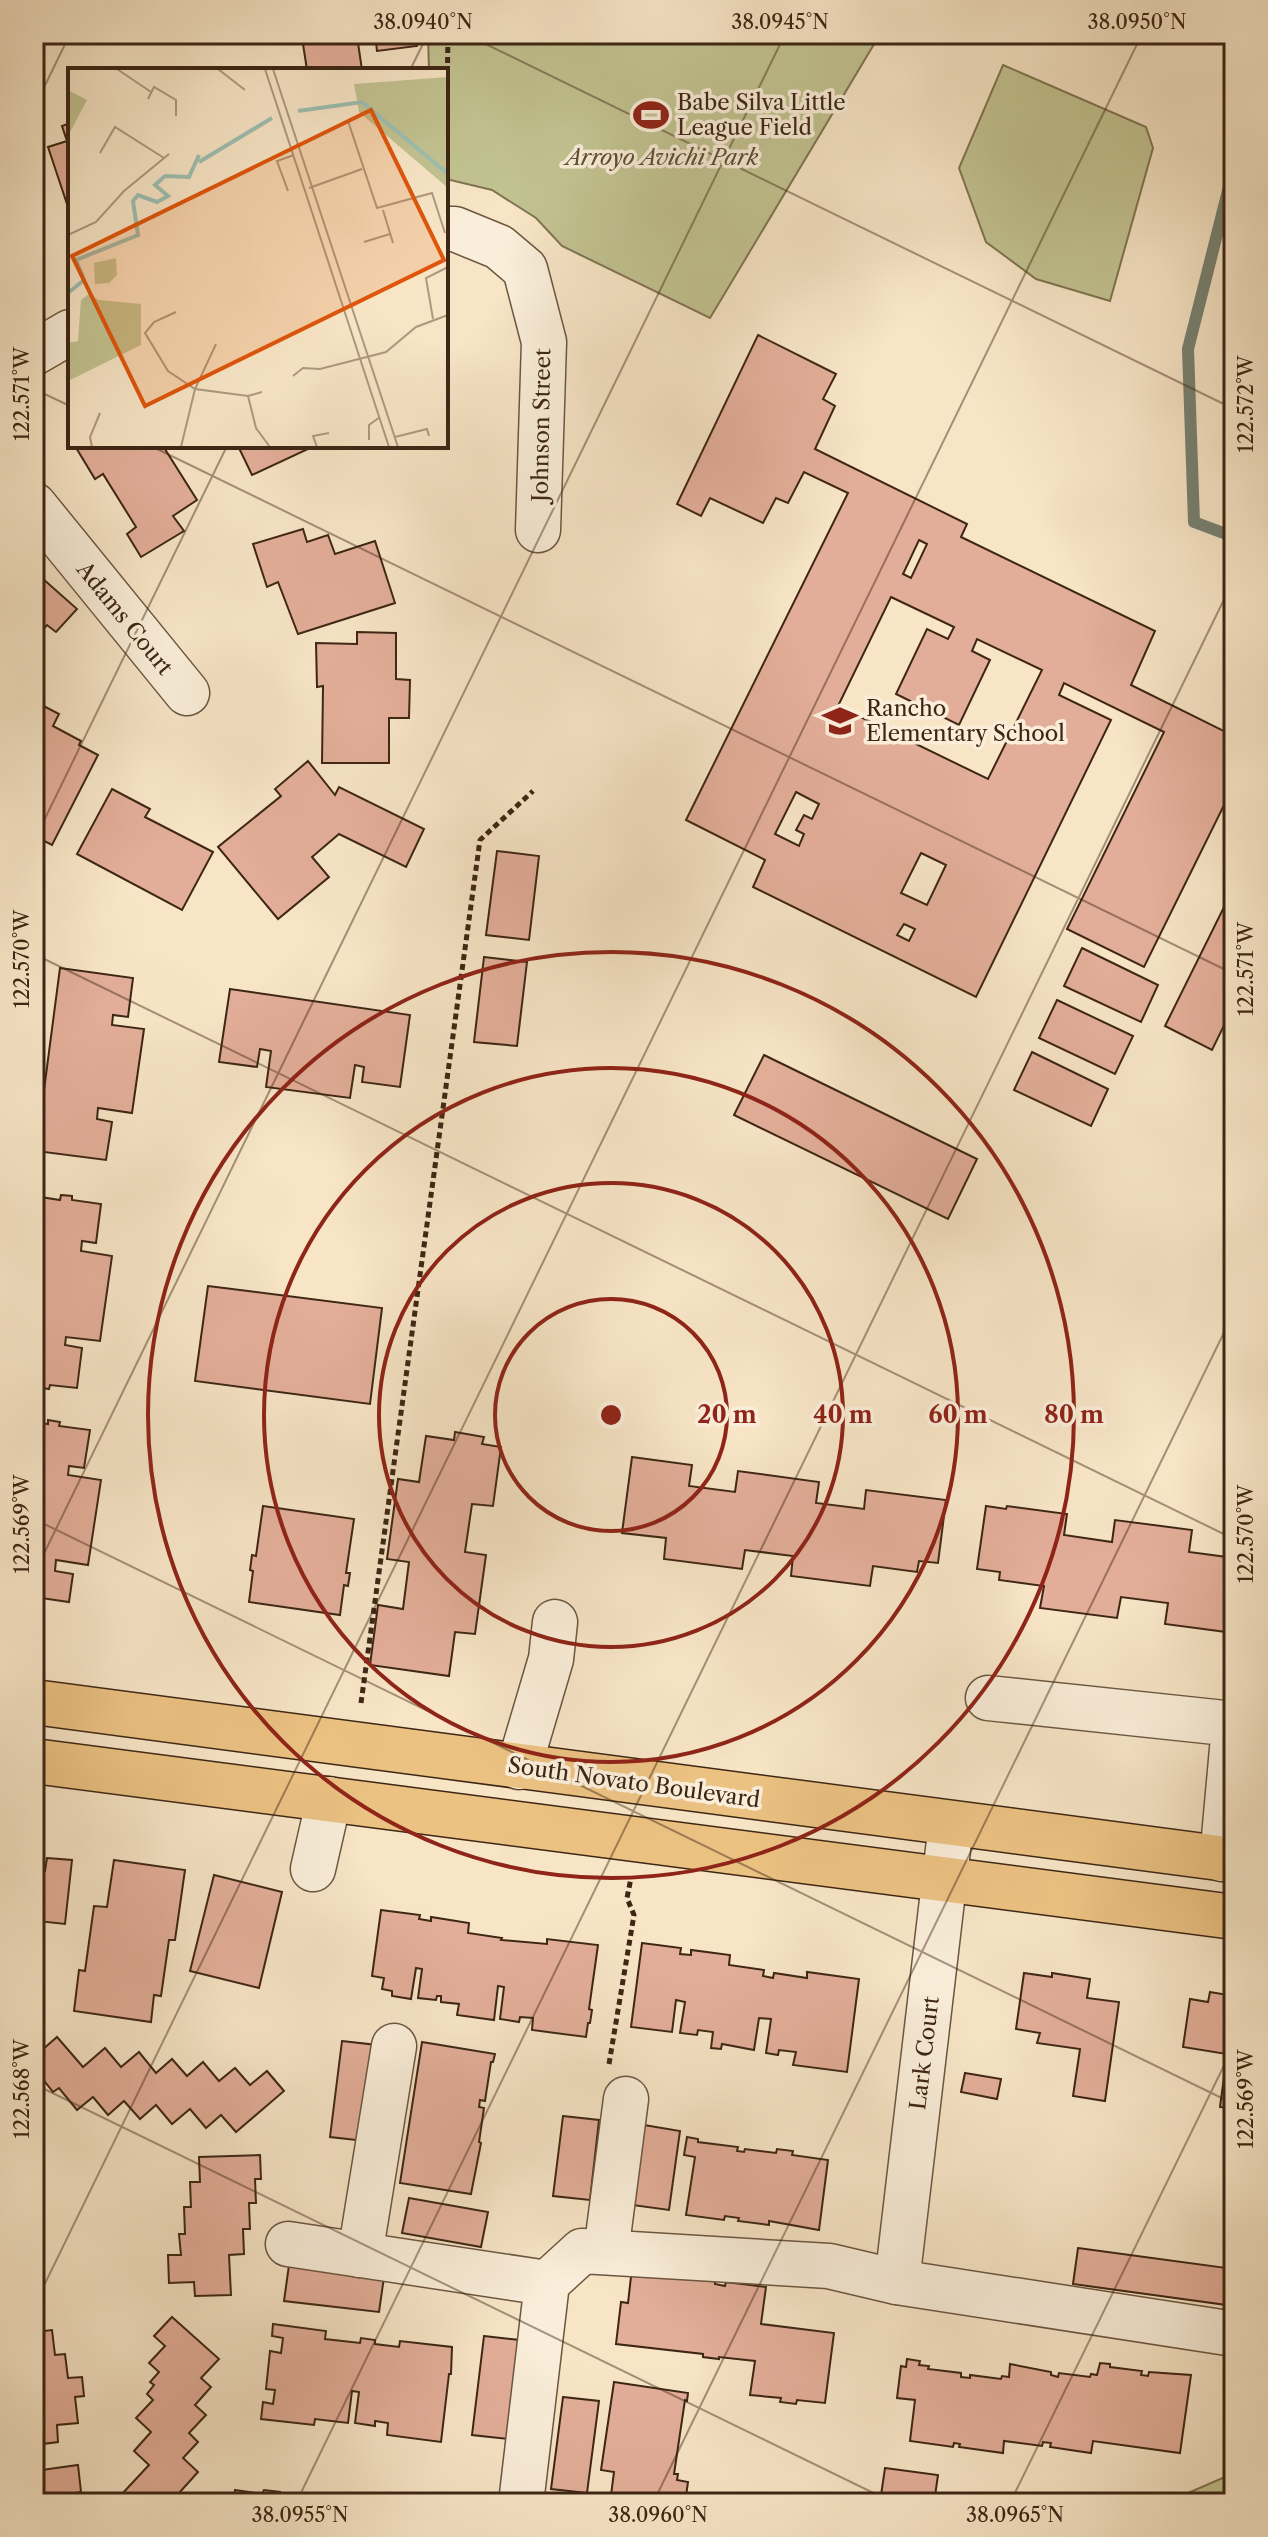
<svg xmlns="http://www.w3.org/2000/svg" width="1268" height="2537" viewBox="0 0 1268 2537" font-family="'Libre Caslon Text',serif">
  <rect width="100%" height="100%" fill="#f7e5c6"/>
  <filter id="stains"><feTurbulence type="fractalNoise" baseFrequency=".0025" numOctaves="4"/><feColorMatrix values="0 0 0 0 .2 0 0 0 0 .09 0 0 0 0 .02 0 0 0 .5 -.17"/></filter>
  <radialGradient id="worn" r=".72"><stop offset=".6" stop-color="#630" stop-opacity="0"/><stop offset="1" stop-color="#630" stop-opacity=".3"/></radialGradient>
  <g fill="#c2c391" stroke="#807452" stroke-width="2">
    <path d="M428,34h459l-11,7 -166,277 -148,-72 -26,-28 -44,-28 -46,-11v-109h-17z"/>
    <path d="M1003,65l143,62 7,21 -43,153 -74,-22 -50,-37 -27,-74z"/>
    <path d="M1234,2473v30h-69z"/>
  </g>
  <g fill="none" stroke-linecap="round" stroke-linejoin="round">
    <g stroke="#778273" stroke-width="12">
      <path d="M1231,34l3,33"/>
      <path d="M1234,167l-46,182 6,173 40,15"/>
    </g>
  </g>
  <g fill="#e3ae99" stroke="#3d2614" stroke-width="2" fill-rule="evenodd">
    <path d="M375,34h40l2,12 -40,5z"/>
    <path d="M357,36l5,34h-55l-4,-26z"/>
    <path d="M70,123v87h-1l-21,-63 19,-6 -5,-15z"/>
    <path d="M758,335l78,39 -13,25 12,7 -20,43 152,75 -6,13 194,94 -24,54 103,51v49l-90,182 -77,-38 97,-197 -100,-49 -5,12 52,25 -135,277 -223,-110 12,-27 -79,-40 162,-327 -44,-21 -16,31 -12,-5 -13,25 -53,-25 -9,18 -24,-12zM919,540l8,4 -16,34 -8,-4zM891,597l63,30 -6,12 -21,-10 -31,65 63,31 31,-65 -18,-9 5,-12 65,31 -54,109 -150,-73zM796,792l23,12 -7,15 -8,-4 -8,15 8,4 -5,12 -24,-12zM921,853l25,12 -19,40 -26,-12zM904,924l11,5 -6,12 -12,-6z"/>
    <path d="M75,446h88l34,54 -24,16 11,15 -43,26 -14,-23 9,-7 -33,-53 -8,5z"/>
    <path d="M238,446h69l1,3 -56,26z"/>
    <path d="M303,529l4,13 21,-7 7,19 40,-13 20,62 -97,31 -20,-52 -11,5 -14,-43z"/>
    <path d="M42,578l35,31 -21,23 -9,-7 -9,10 -4,-3v-45z"/>
    <path d="M357,632l39,1v46l14,1 -1,38h-20v45h-67l1,-77 -6,1 -1,-44 41,1z"/>
    <path d="M34,701l25,13 -6,12 28,15 -2,4 19,10 -46,90 -18,-9z"/>
    <path d="M308,761l27,34 4,-8 85,42 -18,38 -67,-33 -27,23 17,20 -51,42 -60,-72 63,-51 -6,-7z"/>
    <path d="M112,789l38,20 -5,8 68,35 -31,58 -105,-56z"/>
    <path d="M497,851l42,5 -10,84 -43,-5z"/>
    <path d="M1227,901l7,3v101l-22,45 -47,-24z"/>
    <path d="M1082,948l76,37 -17,37 -77,-36z"/>
    <path d="M484,957l43,5 -10,84 -43,-4z"/>
    <path d="M60,968l73,10 -5,39 -15,-2 -1,10 32,4 -12,84 -34,-5 -1,11 15,3 -6,38 -70,-9z"/>
    <path d="M230,989l180,26 -10,72 -38,-5 2,-15 -9,-2 -5,33 -84,-11 5,-36 -11,-2 -3,18 -38,-5z"/>
    <path d="M1057,1000l76,36 -18,38 -76,-36z"/>
    <path d="M1032,1052l76,37 -17,37 -77,-36z"/>
    <path d="M764,1055l213,104 -29,60 -214,-104z"/>
    <path d="M61,1195l11,1v4l29,4 -5,39 -14,-2 -1,10 31,5 -12,85 -34,-4 -1,8 17,3 -5,40 -27,-3 -1,4 -13,-2v-6h-2v-185l26,4z"/>
    <path d="M208,1286l174,22 -12,96 -175,-23z"/>
    <path d="M48,1420l12,2 -1,4 31,4 -6,38 -15,-2 -1,9 33,5 -13,85 -32,-5 -1,11 18,3 -4,28 -35,-5v-175l14,2z"/>
    <path d="M455,1432l29,5 -2,7 19,3 -8,59 -21,-2 -7,48 21,3 -11,79 -20,-2 -6,44 -79,-11 8,-60 25,4 6,-47 -22,-3 11,-80 21,3 7,-46 28,4z"/>
    <path d="M632,1457l60,8 -3,21 46,6 3,-21 81,11 -3,21 48,6 2,-19 80,10 -8,63 -19,-2 -2,11 -44,-6 -3,20 -79,-10 2,-20 -48,-6 -3,19 -78,-10 2,-21 -44,-5z"/>
    <path d="M263,1506l91,13 -8,54h4l-2,13 -4,-1 -4,30 -91,-13 4,-31 -3,-1 2,-15 4,1z"/>
    <path d="M986,1506l20,3 1,-3 60,8 -3,21 48,7 3,-22 77,10 -3,22 45,6v75l-69,-9 3,-21 -47,-6 -4,21 -77,-10 4,-22 -45,-6 1,-8 -23,-3z"/>
    <path d="M47,1858l25,2 -7,64 -27,-3 -1,13 -3,-1v-63l11,1z"/>
    <path d="M114,1860l71,10 -10,70h-6l-8,56 -7,-1 -3,27 -77,-11 5,-41 6,1 9,-65 13,1z"/>
    <path d="M214,1875l68,17 -23,96 -69,-17z"/>
    <path d="M381,1910l39,5 -1,4 12,2v-4l38,6 -1,10 34,5 -1,2 46,4v-5l51,6 -9,64 3,1 -2,13h-2l-2,14 -54,-7 1,-12 -13,-1 -1,5 -19,-3 4,-32 -6,-1 -4,34 -37,-5 2,-11 -18,-2v-6h-4l-1,4 -18,-2 4,-29 -6,-1 -5,31 -19,-3v-5l-10,-2 2,-11 -12,-2z"/>
    <path d="M642,1943l39,5 -1,6 11,1v-5l39,5 -1,10 35,5 -1,6 10,2 1,-5 33,5v-6l52,7 -12,93 -54,-7 3,-13 -17,-2 -1,5 -12,-2 5,-34 -12,-1 -5,32 -32,-6 -1,5 -10,-1 2,-16 -15,-2 -1,5 -17,-2 5,-31 -9,-2 -4,32 -41,-5z"/>
    <path d="M1024,1973l28,4v-4l38,6 -3,19 32,4 -14,99 -32,-5 7,-47 -43,-6 3,-10 -24,-4z"/>
    <path d="M1210,1992l24,4v63l-7,-1v-4l-44,-7 7,-48 18,3z"/>
    <path d="M57,2037l26,30 22,-19 16,19 18,-15 17,21 16,-14 15,17 16,-14 16,19 16,-13 15,17 17,-14 17,20 -48,41 -15,-17 -15,13 -16,-19 -18,15 -16,-19 -16,14 -16,-18 -16,14 -15,-18 -16,13 -18,-22 -6,4 -8,-10 -11,10v-35z"/>
    <path d="M342,2041l35,4 -12,96 -35,-4z"/>
    <path d="M422,2042l73,12 -2,8h-2l-6,39 -5,-1 -1,7 5,1 -5,34 2,1 -10,51 -71,-11z"/>
    <path d="M965,2073l36,6 -4,20 -36,-7z"/>
    <path d="M1224,2077l10,2v30l-14,-2z"/>
    <path d="M563,2116l36,4 -9,80 -37,-4z"/>
    <path d="M644,2125l36,6 -11,79 -37,-5z"/>
    <path d="M687,2137l11,2v3l40,5 -1,4 7,1 1,-3 31,4 1,-4 16,2 -1,4 36,5 -9,70 -50,-9v4l-31,-4 1,-3 -14,-2 -1,4 -38,-5 9,-58 -11,-2z"/>
    <path d="M260,2155l1,24h-6l1,24h-7l1,26h-7l1,25 -15,1 2,40 -36,1 -1,-14 -25,1 -1,-28h13l-2,-21h6l-1,-27h7l-1,-25h10l-1,-25z"/>
    <path d="M409,2198l79,14 -7,35 -79,-14z"/>
    <path d="M1078,2248l156,21v37l-161,-22z"/>
    <path d="M39,2255l3,26 -8,1v-26z"/>
    <path d="M289,2265l95,12 -5,35 -95,-11z"/>
    <path d="M632,2268l83,12v4l10,2 1,-4 40,5 -5,37 73,9 -9,70 -28,-3 -1,4 -16,-2 1,-4 -31,-3 5,-34 -36,-4v2l-16,-2v-3l-87,-10 5,-42 7,1z"/>
    <path d="M42,2305l2,26 8,-1 3,25 10,-1 3,24 14,-1 2,19 -9,1 3,26 -21,2 1,17 -24,3v-139z"/>
    <path d="M172,2317l47,42 -18,19 10,9 -16,18 11,10 -17,18 9,9 -15,16 15,14 -28,31h-40l-9,-8 28,-30 -15,-14 17,-19 -15,-14 17,-18 -6,-6 7,-9 -4,-3 9,-10 -10,-9 16,-17 -11,-10z"/>
    <path d="M273,2324l53,7 -1,8 35,4 1,-5 14,2v4l24,3 1,-6 52,6 -1,27h-2l-8,68 -54,-7 1,-12 -13,-2v5l-20,-3 4,-31 -7,-1 -4,32 -33,-4 -1,6 -53,-6 2,-17 10,2 2,-14 -9,-1 4,-38 11,2 2,-15 -11,-2z"/>
    <path d="M484,2336l36,4 -12,99 -36,-4z"/>
    <path d="M907,2359l13,2 -1,4 10,1 -1,3 33,4v4l9,1v-3l31,4 1,-3 7,1 1,-13 41,8v3l7,2 1,-4 31,4 1,-3 6,1 3,-12 10,1v3l32,4 -1,4 7,1 1,-4 42,3 -11,78 -87,-12 -2,12 -41,-6 1,-4 -8,-1 -1,4 -38,-5 -1,12 -44,-6 1,-3 -6,-1 -1,4 -43,-6 5,-41 -18,-2 4,-32 5,1z"/>
    <path d="M614,2382l74,11 -1,8 -2,-1 -11,74h4l-1,6 11,2 -3,21h-75l4,-31 -13,-2z"/>
    <path d="M563,2397l36,4 -12,92 -36,-4z"/>
    <path d="M78,2465l3,27 -7,1 2,10h-42v-32z"/>
    <path d="M885,2468l53,7 -4,28 -54,-1z"/>
    <path d="M235,2490l27,4 2,-4 16,2v5l47,6h-94z"/>
  </g>
  <g fill="none" stroke-linecap="round" stroke-linejoin="round">
    <g stroke="#6c5640" stroke-width="47">
      <g id="minor">
        <path d="M446,229h9l44,18 26,22 19,73 -6,188"/>
        <path d="M34,353l36,-21"/>
        <path d="M34,505l153,188"/>
        <path d="M988,1698l246,26"/>
        <path d="M519,1767l32,-108 4,-37"/>
        <path d="M1222,1859l12,-132"/>
        <path d="M313,1869l16,-70"/>
        <path d="M288,2244l259,39"/>
        <path d="M606,2252l20,-153"/>
        <path d="M360,2255l34,-209"/>
        <path d="M897,2282l54,-458"/>
        <path d="M521,2503l26,-220 35,-32 247,15 68,16 337,52"/>
      </g>
    </g>
    <g stroke="#3d2614" stroke-width="47">
      <g id="major">
        <path d="M34,1702l1200,158"/>
        <path d="M34,1761l1200,156"/>
      </g>
    </g>
    <g stroke="#3d2614" stroke-width="5" stroke-dasharray="6 4" stroke-linecap="butt">
      <path d="M446,163l2,-129"/>
      <path d="M361,1703l119,-863 53,-49"/>
      <path d="M609,2064l25,-149 -7,-17 4,-20"/>
    </g>
    <use href="#minor" stroke="#faeeda" stroke-width="44"/>
    <use href="#major" stroke="#ecc283" stroke-width="44"/>
  </g>
  <path fill="none" stroke="#3d2614" stroke-width="2" stroke-opacity="0.45" d="M465,34l769,375M410,70l18,-36M34,108l36,-74M34,389l36,17M151,446l1083,528M34,841l193,-395M34,954l1200,585M34,1519l1200,585M34,1574l751,-1540M34,2084l860,419M34,2306l1108,-2272M296,2503l938,-1924M653,2503l581,-1191M1010,2503l224,-458"/>
  <g fill="none" stroke="#8f2418" stroke-width="4">
    <circle cx="611" cy="1415" r="116"/>
    <circle cx="611" cy="1415" r="232"/>
    <circle cx="611" cy="1415" r="347"/>
    <circle cx="611" cy="1415" r="463"/>
  </g>
  <defs>
    <g id="stadium-bare" transform="scale(2.76)"><path d="M0-5a6.5 5 0 1 0 0 10a6.5 5 0 1 0 0-10ZM-3.5-1.8h7v3.6h-7Z" fill="#8f2418" stroke="#faeeda" stroke-width="2.5" paint-order="stroke"/></g>
    <g id="school-bare" transform="scale(2.76)"><path d="M0-5L7-2L0 1L-7-2ZM-4 1L0 2.5L4 1V4Q0 6-4 4Z" fill="#8f2418" stroke="#faeeda" stroke-width="2.5" paint-order="stroke"/></g>
  </defs>
  <g fill-rule="evenodd">
    <use href="#stadium-bare" x="651" y="115"/>
    <use href="#school-bare" x="840" y="721"/>
  </g>
  <g text-anchor="middle" stroke-width="7" stroke-linejoin="round" paint-order="stroke">
    <g font-size="22" fill="#3d2614" stroke="#faeeda" text-anchor="start">
      <text x="677" y="110">Babe Silva Little<tspan x="677" dy="25">League Field</tspan></text>
      <text x="866" y="716">Rancho<tspan x="866" dy="25">Elementary School</tspan></text>
    </g>
    <g font-size="22" font-style="italic" fill="#5e4d33" stroke="#faeeda">
      <text x="662" y="165">Arroyo Avichi Park</text>
    </g>
    <g font-size="22" fill="#3d2614" stroke="#faeeda">
      <text transform="translate(541 425) rotate(-89)" y="8">Johnson Street</text>
      <text transform="translate(125 618) rotate(51)" y="8">Adams Court</text>
      <text transform="translate(634 1782) rotate(8)" y="8">South Novato Boulevard</text>
      <text transform="translate(924 2053) rotate(-83)" y="8">Lark Court</text>
    </g>
  </g>
  <g transform="translate(68 68)">
    <rect width="380" height="380" fill="#f7e5c6"/>
    <path d="M380,9v111l-89,-76 -5,-28zM0,22l19,10 -19,36zM48,190l1,17 -8,8 -14,1 -1,-21zM21,226l10,6 42,4v41l-73,36v-38l10,-2 3,-41z" fill="#c2c391"/>
    <path fill="none" stroke="#9dbfb2" stroke-width="4" d="M230,43l64,-9 86,72M131,94l73,-44M0,225l16,-13 -8,-20 62,-25 -5,-34 5,-6 19,7 11,-6 -13,-11 10,-9 24,1 10,-22"/>
    <path fill="none" stroke="#ad997f" stroke-width="2" d="M49,1l34,23M150,1l27,21M197,1l124,378M205,1l125,378M80,31l6,-12 22,13v16M280,53l29,87 55,-15 13,40M32,85l15,-26 49,31M241,120l53,-19M220,123l-11,-30 17,-6M315,142l10,33M0,167l28,-13 28,-31 45,-37M296,174l26,-8M108,244l-22,10 -9,11 23,38 27,18 53,7 14,-4M365,251l-7,-41 22,-11M225,308l10,-8 17,1 66,-17 30,-25 32,-12M180,328l8,32 14,19M327,369l32,-8 2,7M301,372v-15l11,-8M24,379l-2,-10 10,-24M113,379l14,-58 21,-45M249,379l-4,-11 16,-3"/>
    <path fill="#df560c" fill-opacity="0.15" stroke="#df560c" stroke-width="4" d="M303,42l73,150 -299,146 -73,-150z"/>
    <rect width="380" height="380" fill="none" stroke="#3d2614" stroke-width="4"/>
  </g>
  <circle cx="611" cy="1415" r="12" fill="#8f2418" stroke="#faeeda" stroke-width="4"/>
  <g font-size="24" text-anchor="middle" font-weight="bold" fill="#8f2418" stroke="#faeeda" stroke-width="7" stroke-linejoin="round" paint-order="stroke">
    <text x="727" y="1423">20 m</text>
    <text x="843" y="1423">40 m</text>
    <text x="958" y="1423">60 m</text>
    <text x="1074" y="1423">80 m</text>
  </g>
  <rect width="1268" height="2537" fill="none" stroke="#f7e5c6" stroke-width="88"/>
  <rect x="44" y="44" width="1180" height="2449" fill="none" stroke="#3d2614" stroke-width="3"/>
  <g font-size="20" text-anchor="middle" fill="#3d2614">
    <text x="423" y="29">38.0940°N</text>
    <text x="780" y="29">38.0945°N</text>
    <text x="1137" y="29">38.0950°N</text>
    <text transform="translate(22 394) rotate(-90)" y="7">122.571°W</text>
    <text transform="translate(1246 404) rotate(-90)" y="7">122.572°W</text>
    <text transform="translate(22 959) rotate(-90)" y="7">122.570°W</text>
    <text transform="translate(1246 969) rotate(-90)" y="7">122.571°W</text>
    <text transform="translate(22 1524) rotate(-90)" y="7">122.569°W</text>
    <text transform="translate(1246 1534) rotate(-90)" y="7">122.570°W</text>
    <text transform="translate(22 2089) rotate(-90)" y="7">122.568°W</text>
    <text transform="translate(1246 2099) rotate(-90)" y="7">122.569°W</text>
    <text x="300" y="2522">38.0955°N</text>
    <text x="658" y="2522">38.0960°N</text>
    <text x="1015" y="2522">38.0965°N</text>
  </g>
  <rect width="100%" height="100%" filter="url(#stains)"/>
  <rect width="100%" height="100%" fill="url(#worn)"/>
</svg>
